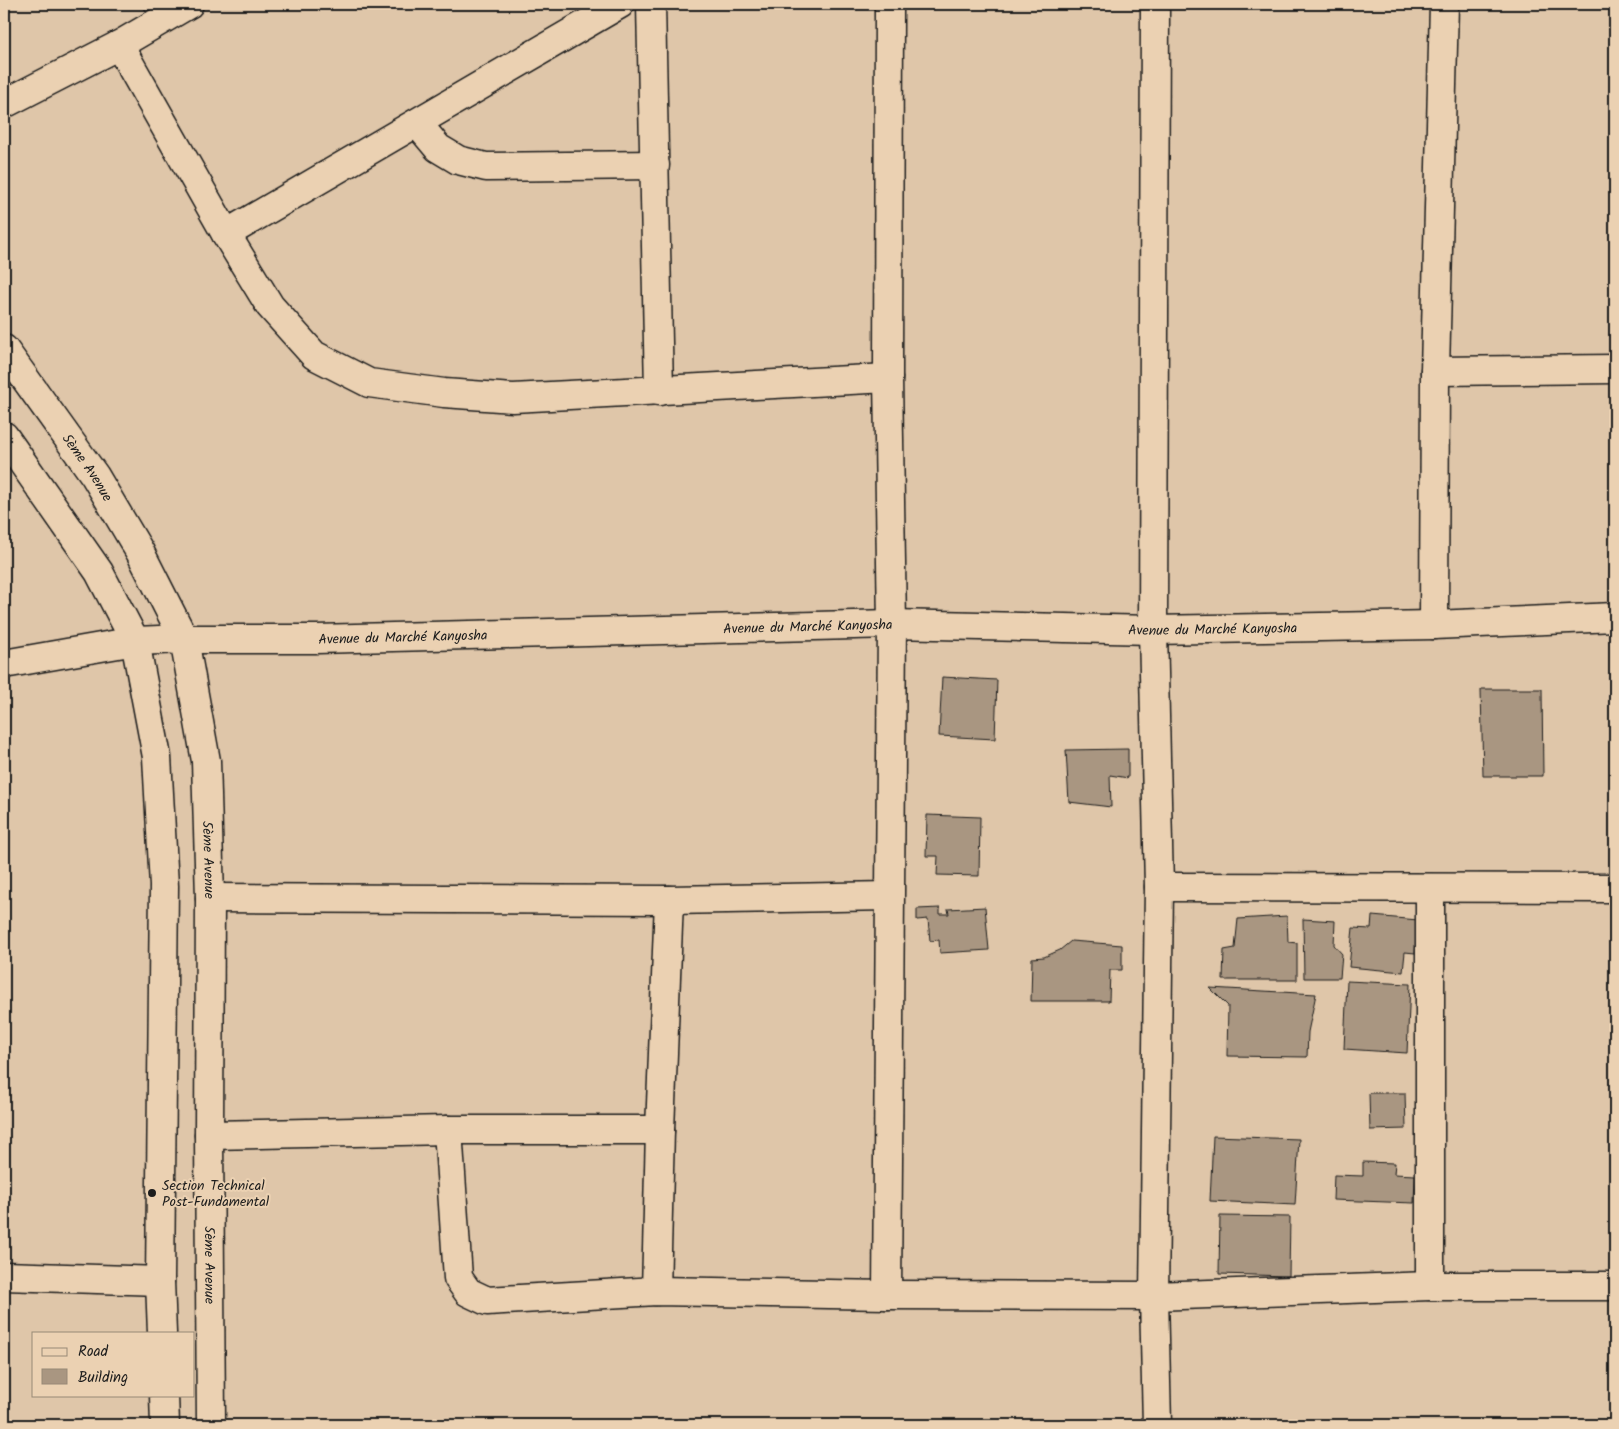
<svg xmlns="http://www.w3.org/2000/svg" width="1619" height="1429" viewBox="0 0 1619 1429" font-family="Kalam,sans-serif">
  <rect width="100%" height="100%" fill="#dfc6a9"/>
  <filter id="ink" filterUnits="userSpaceOnUse"><feTurbulence type="fractalNoise" baseFrequency=".02" numOctaves="2"/><feDisplacementMap in="SourceGraphic" scale="10" xChannelSelector="R" yChannelSelector="G"/><feConvolveMatrix kernelMatrix="1 2 1 2 8 2 1 2 1" color-interpolation-filters="sRGB"/></filter>
  <g filter="url(#ink)">
    <g fill="#a99681" stroke="#1c1c1c">
      <path d="M141,4h15l-10,7z"/>
      <path d="M942,677l55,3 -2,59 -56,-3z"/>
      <path d="M1481,689h61l1,87h-60z"/>
      <path d="M1128,749v29l-18,-3 1,32 -42,-5 -3,-52z"/>
      <path d="M927,815l53,2 -1,59 -42,-1 1,-19h-12z"/>
      <path d="M985,907l4,43 -49,3 -1,-13 -9,1 -2,-22 -11,1v-11l23,-1v6h9l-1,-5z"/>
      <path d="M1287,916l1,26 9,1v37h-74l1,-30 11,-2 3,-29z"/>
      <path d="M1372,916l46,4 -3,33 -10,-1 -2,20 -54,-5 4,-39 18,1z"/>
      <path d="M1303,919l32,2 -1,24 8,9 -2,24h-36z"/>
      <path d="M1071,941l51,4v25h-12l-1,31h-78l1,-43 12,-1 16,-7z"/>
      <path d="M1347,981l63,3 -3,69 -63,-4z"/>
      <path d="M1210,988l106,6 -8,38 -1,25 -80,-1 1,-50z"/>
      <path d="M1369,1093h36l1,36 -36,1z"/>
      <path d="M1213,1136l86,3 -4,66 -85,-4z"/>
      <path d="M1363,1162l32,1 -1,11 21,1 -1,28 -81,-3 1,-25 29,1z"/>
      <path d="M1220,1216l70,1 -1,59 -70,-2z"/>
    </g>
    <g fill="none" stroke-linecap="round" stroke-linejoin="round">
      <g stroke="#1c1c1c" stroke-width="31">
        <g id="street">
          <path d="M651,4l8,387"/>
          <path d="M1155,4l-2,626 6,257 -5,409 3,129"/>
          <path d="M119,45l107,189 44,72 44,49 55,28 75,10 69,5 375,-20"/>
          <path d="M4,104l115,-59 70,-41"/>
          <path d="M417,123l21,25 20,12 28,7 169,-2"/>
          <path d="M226,234l394,-230"/>
          <path d="M1435,371l180,-2"/>
          <path d="M1434,625l1,-254 9,-367"/>
          <path id="s1" d="M4,664l131,-23 49,-2h133l575,-15 261,6 281,-5 181,-8"/>
          <path d="M1159,887l456,1"/>
          <path d="M210,898l459,2 220,-4"/>
          <path d="M448,1130l10,148 10,14 19,9 169,-10 231,4 267,1 276,-10h185"/>
          <path d="M209,1135l239,-5h212"/>
          <path d="M4,1276l156,5"/>
          <path d="M1430,1286v-398"/>
          <path d="M656,1291l4,-161 9,-230"/>
          <path d="M887,1295l5,-671 -4,-246 1,-374"/>
        </g>
      </g>
      <g stroke="#1c1c1c" stroke-width="31">
        <g id="secondary">
          <path id="s2" d="M4,349l91,127 45,76 44,87 22,122 4,137 -1,237 2,290"/>
          <path d="M4,436l95,136 36,69 22,116 7,129 -4,395 2,52"/>
          <path d="M164,1395l1,30"/>
        </g>
      </g>
      <use href="#street" stroke="#ebd1b2" stroke-width="28"/>
      <use href="#secondary" stroke="#ebd1b2" stroke-width="28"/>
    </g>
  </g>
  <circle fill="#1c1c1c" stroke="#ebd1b2" stroke-width="2" cx="152" cy="1193" r="5"/>
  <g text-anchor="middle" stroke-width="4" stroke-linejoin="round" paint-order="stroke">
    <g font-size="14" fill="#1c1c1c" stroke="#ebd1b2">
      <text dy="5" stroke="none"><textPath href="#s2" startOffset="145">5ème Avenue</textPath></text>
      <text dy="5" stroke="none"><textPath href="#s1" startOffset="806">Avenue du Marché Kanyosha</textPath></text>
      <text dy="5" stroke="none"><textPath href="#s1" startOffset="1211">Avenue du Marché Kanyosha</textPath></text>
      <text dy="5" stroke="none"><textPath href="#s1" startOffset="401">Avenue du Marché Kanyosha</textPath></text>
      <text dy="5" stroke="none"><textPath href="#s2" startOffset="565">5ème Avenue</textPath></text>
      <text dy="5" stroke="none"><textPath href="#s2" startOffset="970">5ème Avenue</textPath></text>
    </g>
    <g font-size="14" fill="#1c1c1c" stroke="#ebd1b2" text-anchor="start">
      <text x="162" y="1190">Section Technical<tspan x="162" dy="16">Post-Fundamental</tspan></text>
    </g>
  </g>
  <rect width="1619" height="1429" fill="none" stroke="#ebd1b2" stroke-width="20"/>
  <rect x="10" y="10" width="1599" height="1409" fill="none" stroke="#1c1c1c" stroke-width="2" filter="url(#ink)"/>
  <rect x="32" y="1332" width="162" height="65" fill="#ebd1b2" stroke="#988976"/>
  <rect x="42" y="1348" width="25" height="8" fill="#ebd1b2" stroke="#988976"/>
  <text x="78" y="1356" font-size="15" fill="#1c1c1c">Road</text>
  <rect x="42" y="1369" width="25" height="15" fill="#a99681" stroke="#988976"/>
  <text x="78" y="1382" font-size="15" fill="#1c1c1c">Building</text>
</svg>
